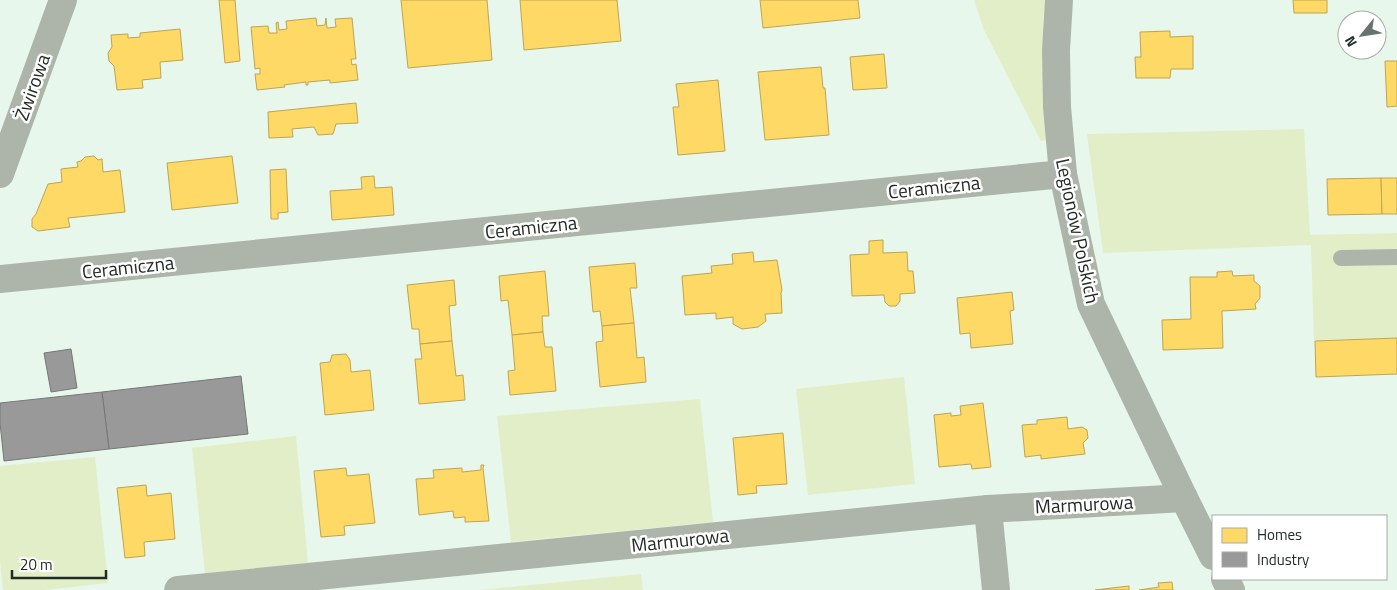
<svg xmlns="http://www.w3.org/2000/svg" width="1397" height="590" viewBox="0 0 1397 590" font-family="'Titillium Web',sans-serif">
  <rect width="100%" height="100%" fill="#e7f7ec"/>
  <g fill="#e2eec7">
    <path d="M974,0h71l-2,22 3,118 -5,1 -57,-111z"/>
    <path d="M1304,129l6,106 87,-2v105l-83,2 -3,-95 -208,8 -16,-119z"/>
    <path d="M904,377l11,107 -107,11 -12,-106z"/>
    <path d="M700,399l13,123 -202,20 -14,-126z"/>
    <path d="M296,436l12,127 -103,11 -13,-126z"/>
    <path d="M95,457l13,126 -63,7h-42l-3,-29v-95z"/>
    <path d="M641,574l2,16h-163z"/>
  </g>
  <g fill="#ffd966" stroke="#bda552">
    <path d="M219,0h16l5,61 -15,2z"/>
    <path d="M401,0h86l5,60 -84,8z"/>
    <path d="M520,0h97l4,41 -97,9z"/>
    <path d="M760,0h98l2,18 -97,10z"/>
    <path d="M1293,0h34v13h-33z"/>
    <path d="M316,18l1,8 8,-1 1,-7 1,10 9,-1 -1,-8 17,-1 4,41h-5l1,6 4,-1 2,16 -28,3v-3l-22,2v3h-2v-3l-22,3 1,2 -28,3 -2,-16h5v-6l-5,1 -4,-42 17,-1 1,7h8l-1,-10 2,-1 1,8 8,-1 -1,-8z"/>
    <path d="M180,29l3,31 -23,2 1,16 -19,2 1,8 -26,2 -3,-24 -5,-5 -1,-8 4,-6 -1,-12 17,-1v4l12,-1v-4z"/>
    <path d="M1170,31v6l23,-1v33h-22l-1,9h-34l-1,-21h6l-1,-25z"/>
    <path d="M884,54l3,34 -34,2 -3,-33z"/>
    <path d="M1385,61h12v45l-10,1z"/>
    <path d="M821,67l2,21h2l4,47 -64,5 -7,-68z"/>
    <path d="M718,80l7,71 -47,4 -5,-48h6l-3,-23z"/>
    <path d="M356,103l2,20 -22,1 -3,10 -15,1 -4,-8 -22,2 1,8 -24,1 -1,-26z"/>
    <path d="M94,156l4,4 4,-1 1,13 17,-2 5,42 -57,6 2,9 -32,4 -6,-4v-8l4,-5 12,-30 14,-2 -1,-13 17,-2 -1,-5 4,-1 4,-4z"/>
    <path d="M232,156l6,47 -66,7 -5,-47z"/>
    <path d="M286,169l2,43 -10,1v6h-7l-1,-49z"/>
    <path d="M374,176l1,12 17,-1 2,28 -62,5 -2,-29 32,-2 -1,-12z"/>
    <path d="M1381,178l1,36 -54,1 -1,-36z"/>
    <path d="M1381,178h16v36h-15z"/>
    <path d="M883,240v13l24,-1 1,19h5l2,22 -15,1v7l-4,5h-7l-4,-4 -1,-7 -32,1 -2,-41 19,-1v-13z"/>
    <path d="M753,252l1,10 23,-2 5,30 -1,3 1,20 -17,1 1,7 -8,6 -16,2 -9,-5v-7l-17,2v-6l-31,2 -3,-39 30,-3 -1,-7 22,-2 -1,-10z"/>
    <path d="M635,263l2,25h-7l4,35 -32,3 -2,-15 -7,1 -4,-45z"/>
    <path d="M545,271l4,45h-7l1,16 -31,3 -4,-35 -7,1 -2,-25z"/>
    <path d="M1232,271l1,5 21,-1v6l6,5v12l-5,6 1,5 -34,2 1,37 -60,2 -1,-30 29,-1 -1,-42h27v-5z"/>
    <path d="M454,280l2,25 -7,1 3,35 -32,3 -1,-15h-7l-5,-44z"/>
    <path d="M1012,292l2,18 -4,1 3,33 -42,4 -1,-15 -10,1 -3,-36z"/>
    <path d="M634,323l3,35 7,-1 2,25 -46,5 -4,-45 7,-1 -1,-15z"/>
    <path d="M543,332l2,15h7l4,44 -46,4 -2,-24 7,-1 -3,-35z"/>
    <path d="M1397,338v36l-81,3 -1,-36z"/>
    <path d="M452,341l4,35 7,-1 2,25 -46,4 -4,-45h7l-2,-15z"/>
    <path d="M346,354l4,6 1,12 19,-2 4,40 -49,5 -5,-52 10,-1 2,-7z"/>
    <path d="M983,403l8,64 -19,2 -1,-5 -32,3 -5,-52 17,-2v3l10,-1 -1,-9z"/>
    <path d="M1067,417l1,12 14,-2 5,3 1,8 -5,5 2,11 -44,5v-4l-16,2 -3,-32 15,-1v-4z"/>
    <path d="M783,433l4,51 -31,2 1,7 -19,2 -5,-57z"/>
    <path d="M481,465h3l-1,3 6,53 -24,1v-5l-11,1 -1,-7 -34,4 -3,-36 18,-1 -1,-8 29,-2v4l19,-2z"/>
    <path d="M346,468l1,8 22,-2 6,49 -31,3 1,9 -24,2 -7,-66z"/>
    <path d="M146,485l1,11 24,-3 4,46 -31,3 1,14 -20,2 -8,-70z"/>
    <path d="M1172,582l1,8h-34l20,-3 -1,-4z"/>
    <path d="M1129,586v4h-34z"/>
  </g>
  <g fill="#999" stroke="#757876">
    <path d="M71,349l6,39 -26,4 -7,-39z"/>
    <path d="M241,376l7,58 -139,15 -7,-57z"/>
    <path d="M102,392l7,57 -105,12 -4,-38v-20z"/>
  </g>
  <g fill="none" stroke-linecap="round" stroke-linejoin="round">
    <path stroke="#adb5ab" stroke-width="16" d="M1341,258l56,-1"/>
    <g stroke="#adb5ab" stroke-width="28">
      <path d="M1059,0l-3,50 1,57 6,67 28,130 93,194 29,58"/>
      <path d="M0,174l63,-174"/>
      <path d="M0,279l1063,-105"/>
      <path d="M988,509l8,81"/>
      <path d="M1225,579l6,11"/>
      <path d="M178,590l810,-81 196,-11"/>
    </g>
  </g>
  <g text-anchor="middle" stroke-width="5" stroke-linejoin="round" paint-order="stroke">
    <g font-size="19" fill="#222c25" stroke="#fff">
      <text transform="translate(32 87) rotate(-70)" y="7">Żwirowa</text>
      <text transform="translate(934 187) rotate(-6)" y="7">Ceramiczna</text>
      <text transform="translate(531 227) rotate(-6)" y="7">Ceramiczna</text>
      <text transform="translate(1078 231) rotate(78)" y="7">Legionów Polskich</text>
      <text transform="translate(128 267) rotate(-6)" y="7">Ceramiczna</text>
      <text transform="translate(1084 504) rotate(-3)" y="7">Marmurowa</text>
      <text transform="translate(680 540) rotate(-6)" y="7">Marmurowa</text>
    </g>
  </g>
  <rect x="1212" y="515" width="175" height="65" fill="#ffffff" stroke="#a7aba8"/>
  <rect x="1222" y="528" width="25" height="15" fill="#ffd966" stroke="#a7aba8"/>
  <text x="1257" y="540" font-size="15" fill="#222c25">Homes</text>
  <rect x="1222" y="552" width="25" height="15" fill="#999999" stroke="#a7aba8"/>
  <text x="1257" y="565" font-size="15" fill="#222c25">Industry</text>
  <g transform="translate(1362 35) rotate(240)"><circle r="24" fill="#ffffff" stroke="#a7aba8"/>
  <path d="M0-4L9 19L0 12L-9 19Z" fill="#67736b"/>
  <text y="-8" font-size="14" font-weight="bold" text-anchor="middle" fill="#222c25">N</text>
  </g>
  <path d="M12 570v8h94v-8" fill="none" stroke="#222c25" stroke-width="2.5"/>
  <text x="20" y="570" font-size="15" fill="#222c25" stroke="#ffffff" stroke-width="4" paint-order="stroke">20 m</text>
</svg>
